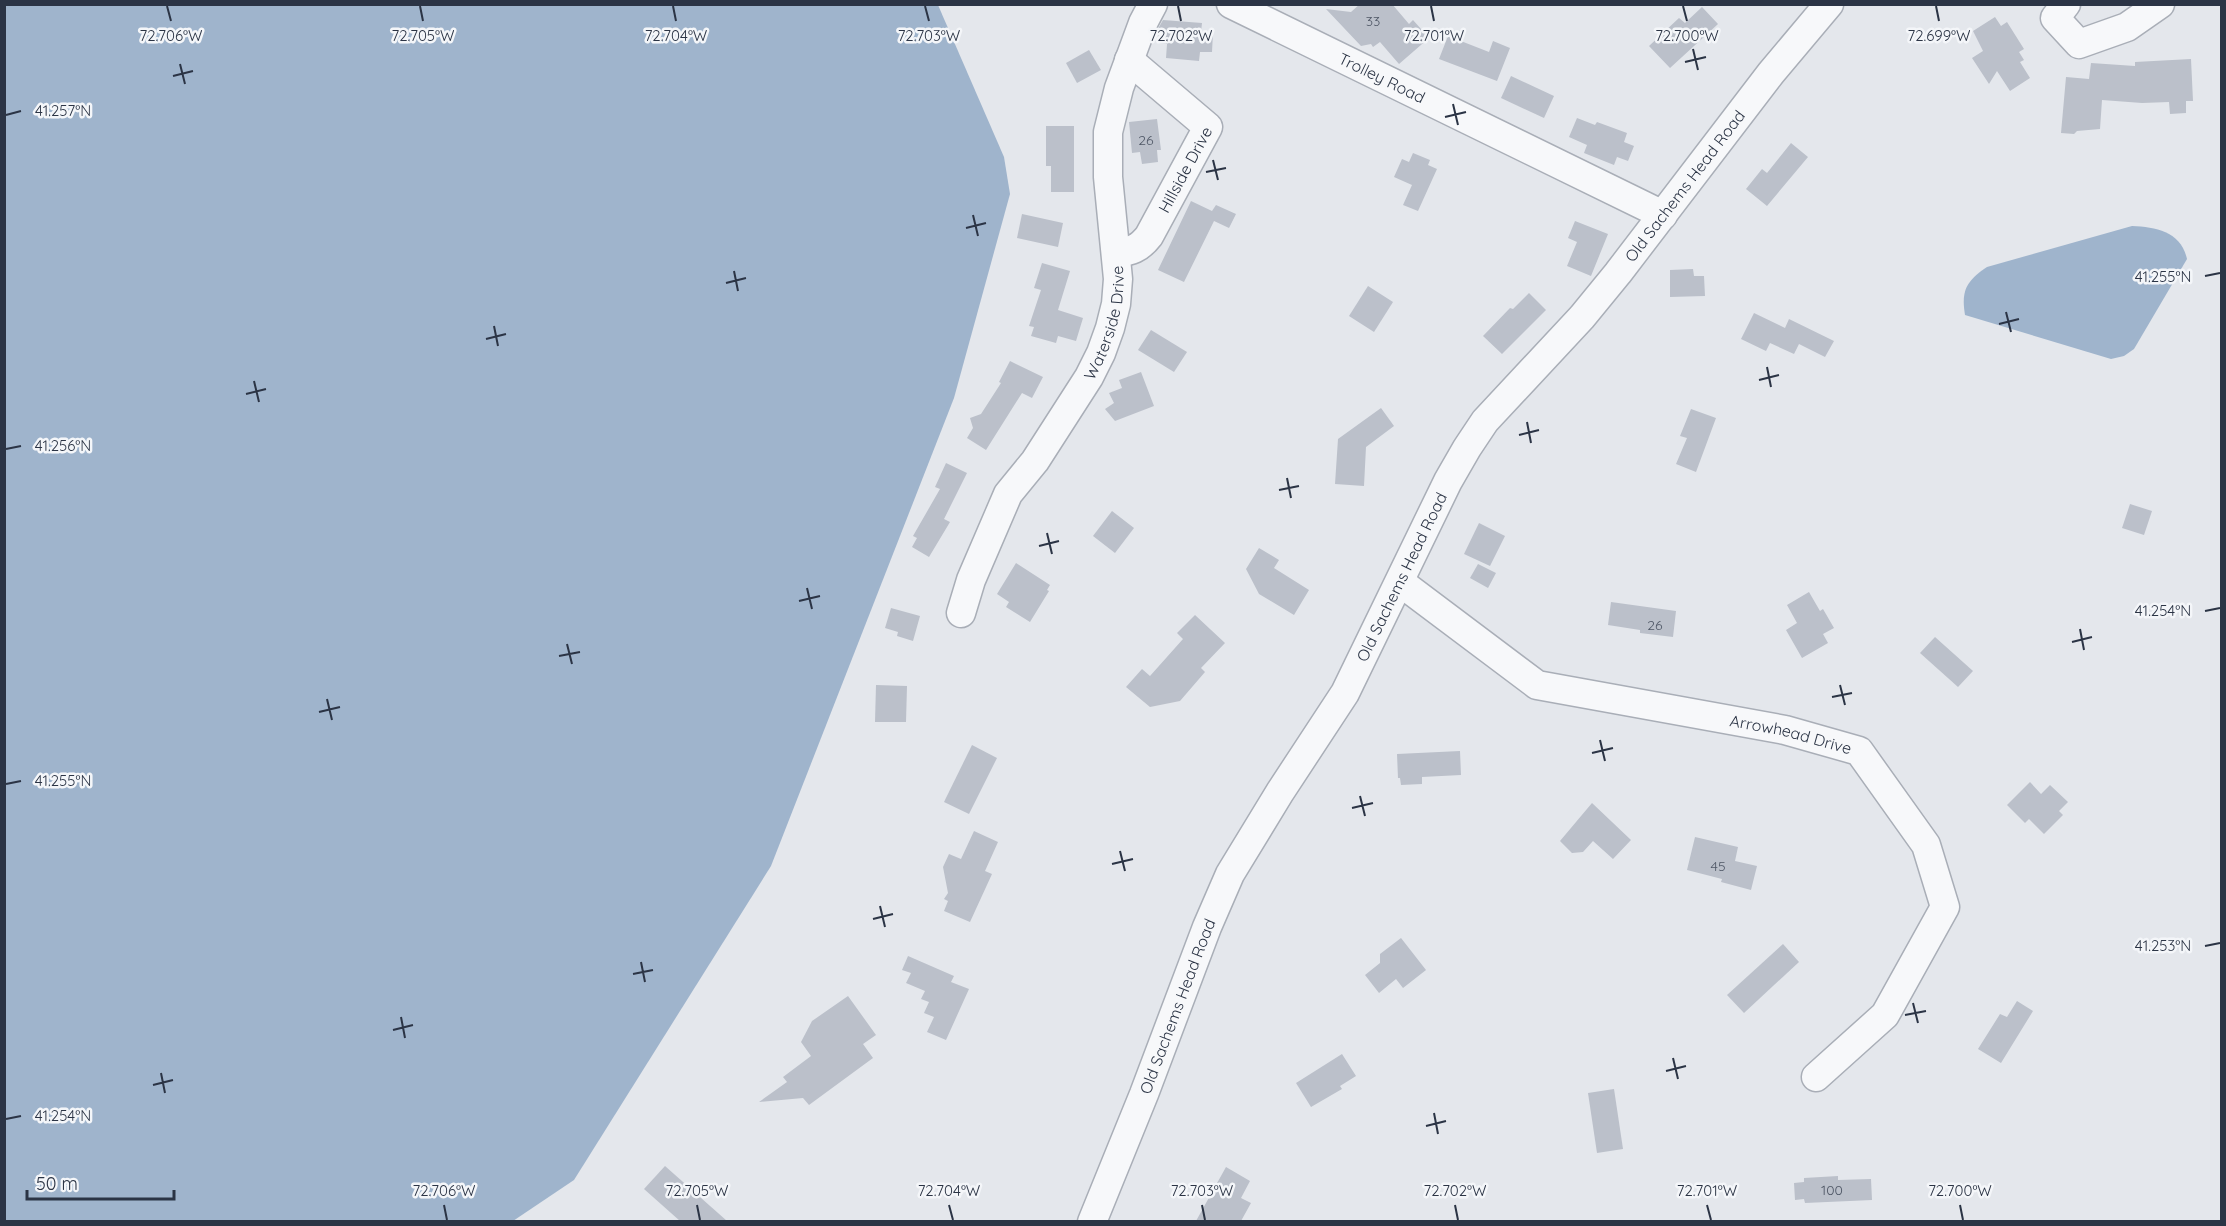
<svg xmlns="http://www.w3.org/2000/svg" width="2226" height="1226" viewBox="0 0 2226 1226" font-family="Quicksand,sans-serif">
  <rect width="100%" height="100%" fill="#e4e7ec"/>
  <g fill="#9fb4cc">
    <path d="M5,4l933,1 66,152 6,37 -56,204 -183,468 -197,314 -61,41h-508z"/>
    <path d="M2132,226c25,1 49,6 55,33l-53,90 -10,7 -13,3 -146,-44c-4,-24 1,-34 22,-48z"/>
  </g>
  <g fill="#bbc0ca">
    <path d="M1360,4h32l17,20 4,-4 16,18 -30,26 -19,-22 -7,5 -2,-3 -10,2 -35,-37 25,3z"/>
    <path d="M1702,7l16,17 -48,44 -21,-22 30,-28 6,5z"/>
    <path d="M1995,17l6,9 6,-4 17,27 -5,3 5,8 -4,2 10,16 -20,13 -13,-20 -8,13 -17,-26 11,-7 -10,-20z"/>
    <path d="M1163,20l39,3 -1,9 12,1 -1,19h-12l-1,9 -33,-3 1,-14 -9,-1 1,-16z"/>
    <path d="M1448,36l41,16 4,-11 17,7 -13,33 -58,-22z"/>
    <path d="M1089,50l12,20 -24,13 -11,-20z"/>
    <path d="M2191,59l2,42h-7v12l-16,1 -1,-12 -27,1 -40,-3 -2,29 -23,2 -3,3 -13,-1 5,-56 23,2 2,-16 44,3v-4z"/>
    <path d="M1511,76l43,20 -10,22 -43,-20z"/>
    <path d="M1577,118l18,7 2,-3 30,11 -3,9 10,4 -6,15 -11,-4 -3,8 -30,-12 3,-8 -18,-8z"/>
    <path d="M1157,119l4,31h-4l1,12 -16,2 -2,-12 -8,1 -3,-31z"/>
    <path d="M1046,126h28v66h-23v-26h-5z"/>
    <path d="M1791,143l17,14 -41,49 -21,-17 16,-20 5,4z"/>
    <path d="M1413,153l17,7 -2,5 9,4 -19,42 -15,-6 9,-20 -18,-8 8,-18 7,3z"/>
    <path d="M1191,201l21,10 4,-6 20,9 -7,14 -15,-7 -30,61 -26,-12z"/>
    <path d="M1022,214l41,9 -5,24 -41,-9z"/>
    <path d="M1575,221l33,13 -17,42 -24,-10 10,-24 -9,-4z"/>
    <path d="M1042,263l28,8 -12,39 25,8 -7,23 -18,-5 -2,7 -25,-7 3,-9 -5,-1 12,-36 -7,-2z"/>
    <path d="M1693,269l1,7h10l1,20 -35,1v-27z"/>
    <path d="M1368,286l25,16 -19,30 -25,-16z"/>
    <path d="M1529,293l17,17 -44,44 -19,-18 27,-28 3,1z"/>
    <path d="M1754,313l31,15 4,-9 45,22 -9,16 -26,-13 -5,10 -24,-11 -4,8 -25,-12z"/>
    <path d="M1151,330l36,22 -13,20 -36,-22z"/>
    <path d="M1010,361l33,16 -11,21 -10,-5 -36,57 -19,-12 6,-10 -3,-10 11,-4 20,-31 -2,-1z"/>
    <path d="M1141,372l13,34 -39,15 -10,-12 9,-6 -5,-10 13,-5 -3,-8z"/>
    <path d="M1381,408l13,18 -28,21 -2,39 -29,-2 3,-45z"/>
    <path d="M1691,409l25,9 -20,54 -20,-8 11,-26 -7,-2z"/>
    <path d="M946,463l21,10 -23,46 6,3 -21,35 -17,-10 5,-9 -4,-2 27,-47 -5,-2z"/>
    <path d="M2130,504l22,7 -8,24 -22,-7z"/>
    <path d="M1112,511l22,17 -19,25 -22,-17z"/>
    <path d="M1479,523l26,13 -15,30 -26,-12z"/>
    <path d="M1259,548l20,12 -5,8 35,22 -15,25 -35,-21 -13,-25z"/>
    <path d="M1016,563l34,22 -3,5 2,1 -19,31 -24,-15 3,-5 -12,-8z"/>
    <path d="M1478,564l18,9 -8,15 -18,-10z"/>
    <path d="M1809,592l11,19 3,-2 11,19 -11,6 5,9 -26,15 -16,-28 11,-7 -10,-18z"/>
    <path d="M1611,602l65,9 -3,26 -33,-4v-3l-32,-5z"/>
    <path d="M891,608l29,8 -7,25 -16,-5 1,-4 -13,-4z"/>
    <path d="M1195,615l30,28 -24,25 4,4 -25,29 -30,6 -24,-20 16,-18 8,7 33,-37 -6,-6z"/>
    <path d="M1935,637l38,34 -15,16 -38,-34z"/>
    <path d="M876,685l31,1 -1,36h-31z"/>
    <path d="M972,745l25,13 -28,56 -25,-12z"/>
    <path d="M1460,751l1,24 -39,2v7l-21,1 -1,-7h-2l-1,-24z"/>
    <path d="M2030,782l11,12 9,-9 18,17 -9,9 4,4 -19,19 -15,-15 -4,4 -18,-18z"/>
    <path d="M1592,803l39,37 -18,19 -20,-18 -10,11 -11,1 -12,-12z"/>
    <path d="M974,831l24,11 -13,29 7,3 -22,48 -26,-11 4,-10 -4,-2 4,-6 -5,-26 6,-13 12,5z"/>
    <path d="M1695,837l43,10 -3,14 22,5 -6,24 -30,-8 1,-3 -35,-9z"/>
    <path d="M1401,938l25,32 -23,18 -7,-9 -17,14 -14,-18 15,-12v-9z"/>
    <path d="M1783,944l16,18 -55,51 -17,-18z"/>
    <path d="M908,956l46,20 -3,6 18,7 -23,51 -19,-8 7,-15 -10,-4 5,-11 -8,-3 4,-8 -19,-8 5,-10 -9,-3z"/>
    <path d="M848,996l28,39 -13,9 10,14 -64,47 -6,-7 -44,4 28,-20 -4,-5 28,-21 -10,-14 11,-21z"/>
    <path d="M2017,1001l16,10 -32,52 -23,-14 22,-35 7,3z"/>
    <path d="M1342,1054l14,22 -16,10 2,3 -31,18 -15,-24z"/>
    <path d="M1614,1089l9,60 -26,4 -9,-60z"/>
    <path d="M665,1166l62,55h-47l-36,-32z"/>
    <path d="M1226,1167l24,14 -9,17 10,5 -10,18h-45z"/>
    <path d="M1838,1176v4l33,-1 1,21 -67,3 -1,-4 -9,1 -1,-17 10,-1v-4z"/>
  </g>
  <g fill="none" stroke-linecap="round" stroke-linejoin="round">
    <g stroke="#a9aeb7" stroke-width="31">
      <g id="minor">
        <path id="s1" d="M1231,4l432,211"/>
        <path d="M2066,4l-11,14 24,26 48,-17 33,-23"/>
        <path id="s2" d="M1116,253c15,-2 23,-4 33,-17l59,-109 -79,-67"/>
        <path id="s3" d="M1400,582l137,103 248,45 74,21 67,94 19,62 -60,108 -69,62"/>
        <path id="s4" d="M961,613l10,-33 37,-86 27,-33 54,-84 12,-24 9,-25 6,-24 2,-25 -10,-102v-45l11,-44 24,-65 10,-19"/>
        <path id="s5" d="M1092,1222l52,-128 63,-167 23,-53 50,-82 65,-99 103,-212 19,-33 18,-27 97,-104 36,-44 153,-200 58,-69"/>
      </g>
    </g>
    <use href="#minor" stroke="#f7f8fa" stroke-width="28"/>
  </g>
  <path fill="none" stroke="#2b3445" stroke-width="2" d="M167,6l4,15M420,6l3,15M673,6l3,15M925,6l4,15M1178,6l3,15M1431,6l3,15M1683,6l4,15M1936,6l3,15M1693,49l5,21M1685,62l21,-5M180,64l5,20M173,76l20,-5M1453,104l5,21M6,115l15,-4M1445,117l21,-5M1213,160l5,20M1206,172l20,-4M973,215l5,21M966,228l20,-5M734,271l4,20M2205,276l15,-3M726,283l20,-5M2006,312l5,20M1999,324l20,-5M494,326l4,20M486,339l20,-5M1767,367l4,20M1759,380l20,-5M254,381l5,21M246,394l20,-5M1527,422l4,21M1519,435l20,-5M6,449l15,-3M1287,478l4,20M1279,490l20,-4M1047,533l5,21M1039,546l20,-5M807,588l5,21M799,601l21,-5M2205,611l15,-3M2080,629l4,21M2072,642l20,-5M567,644l5,20M559,656l21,-4M1840,685l5,20M1832,697l20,-4M327,699l5,21M319,712l21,-5M1600,740l5,21M1592,753l21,-5M6,784l15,-3M1360,796l5,20M1352,808l21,-5M1120,851l5,20M1112,864l21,-5M880,906l5,21M873,919l20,-5M2205,946l15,-3M641,962l4,20M633,974l20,-4M1913,1003l5,20M1905,1015l21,-4M401,1017l4,21M393,1030l20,-5M1673,1058l5,21M1666,1071l20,-5M161,1073l4,20M153,1085l20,-5M1434,1113l4,21M6,1119l15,-3M1426,1126l20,-5M444,1205l3,15M697,1205l3,15M949,1205l4,15M1202,1205l3,15M1455,1205l3,15M1707,1205l4,15M1960,1205l3,15"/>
  <g text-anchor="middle" stroke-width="5" stroke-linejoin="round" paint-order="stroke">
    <g font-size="14" fill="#4f5766">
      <text x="1373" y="26">33</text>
      <text x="1146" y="145">26</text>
      <text x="1655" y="630">26</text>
      <text x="1718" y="871">45</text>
      <text x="1832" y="1195">100</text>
    </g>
    <g font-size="16" fill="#2b3445" stroke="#f4f6f9">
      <text dy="6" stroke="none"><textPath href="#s1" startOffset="168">Trolley Road</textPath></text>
      <text dy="6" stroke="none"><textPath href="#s2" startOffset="114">Hillside Drive</textPath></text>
      <text dy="6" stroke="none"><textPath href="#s5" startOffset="1204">Old Sachems Head Road</textPath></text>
      <text dy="6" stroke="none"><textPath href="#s4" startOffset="328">Waterside Drive</textPath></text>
      <text dy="6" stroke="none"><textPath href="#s5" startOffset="718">Old Sachems Head Road</textPath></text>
      <text dy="6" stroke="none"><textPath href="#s3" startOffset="430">Arrowhead Drive</textPath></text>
      <text dy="6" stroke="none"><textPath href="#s5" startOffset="232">Old Sachems Head Road</textPath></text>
    </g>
  </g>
  <g font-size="15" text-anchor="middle" fill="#2b3445" stroke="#f4f6f9" stroke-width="5" stroke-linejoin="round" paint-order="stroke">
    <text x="171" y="41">72.706°W</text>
    <text x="423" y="41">72.705°W</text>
    <text x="676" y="41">72.704°W</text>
    <text x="929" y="41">72.703°W</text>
    <text x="1181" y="41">72.702°W</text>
    <text x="1434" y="41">72.701°W</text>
    <text x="1687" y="41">72.700°W</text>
    <text x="1939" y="41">72.699°W</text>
    <text x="63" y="116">41.257°N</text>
    <text x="2163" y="282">41.255°N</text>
    <text x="63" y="451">41.256°N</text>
    <text x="2163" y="616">41.254°N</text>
    <text x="63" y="786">41.255°N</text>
    <text x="2163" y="951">41.253°N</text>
    <text x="63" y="1121">41.254°N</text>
    <text x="444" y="1196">72.706°W</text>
    <text x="697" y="1196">72.705°W</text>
    <text x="949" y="1196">72.704°W</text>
    <text x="1202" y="1196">72.703°W</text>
    <text x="1455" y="1196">72.702°W</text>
    <text x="1707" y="1196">72.701°W</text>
    <text x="1960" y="1196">72.700°W</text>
  </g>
  <rect width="2226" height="1226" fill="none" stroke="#2b3445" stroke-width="12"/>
  <path d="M27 1190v9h147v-9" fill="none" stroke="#2b3445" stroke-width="3"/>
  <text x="36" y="1190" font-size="18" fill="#2b3445" stroke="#f4f6f9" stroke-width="4.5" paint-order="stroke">50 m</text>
</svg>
